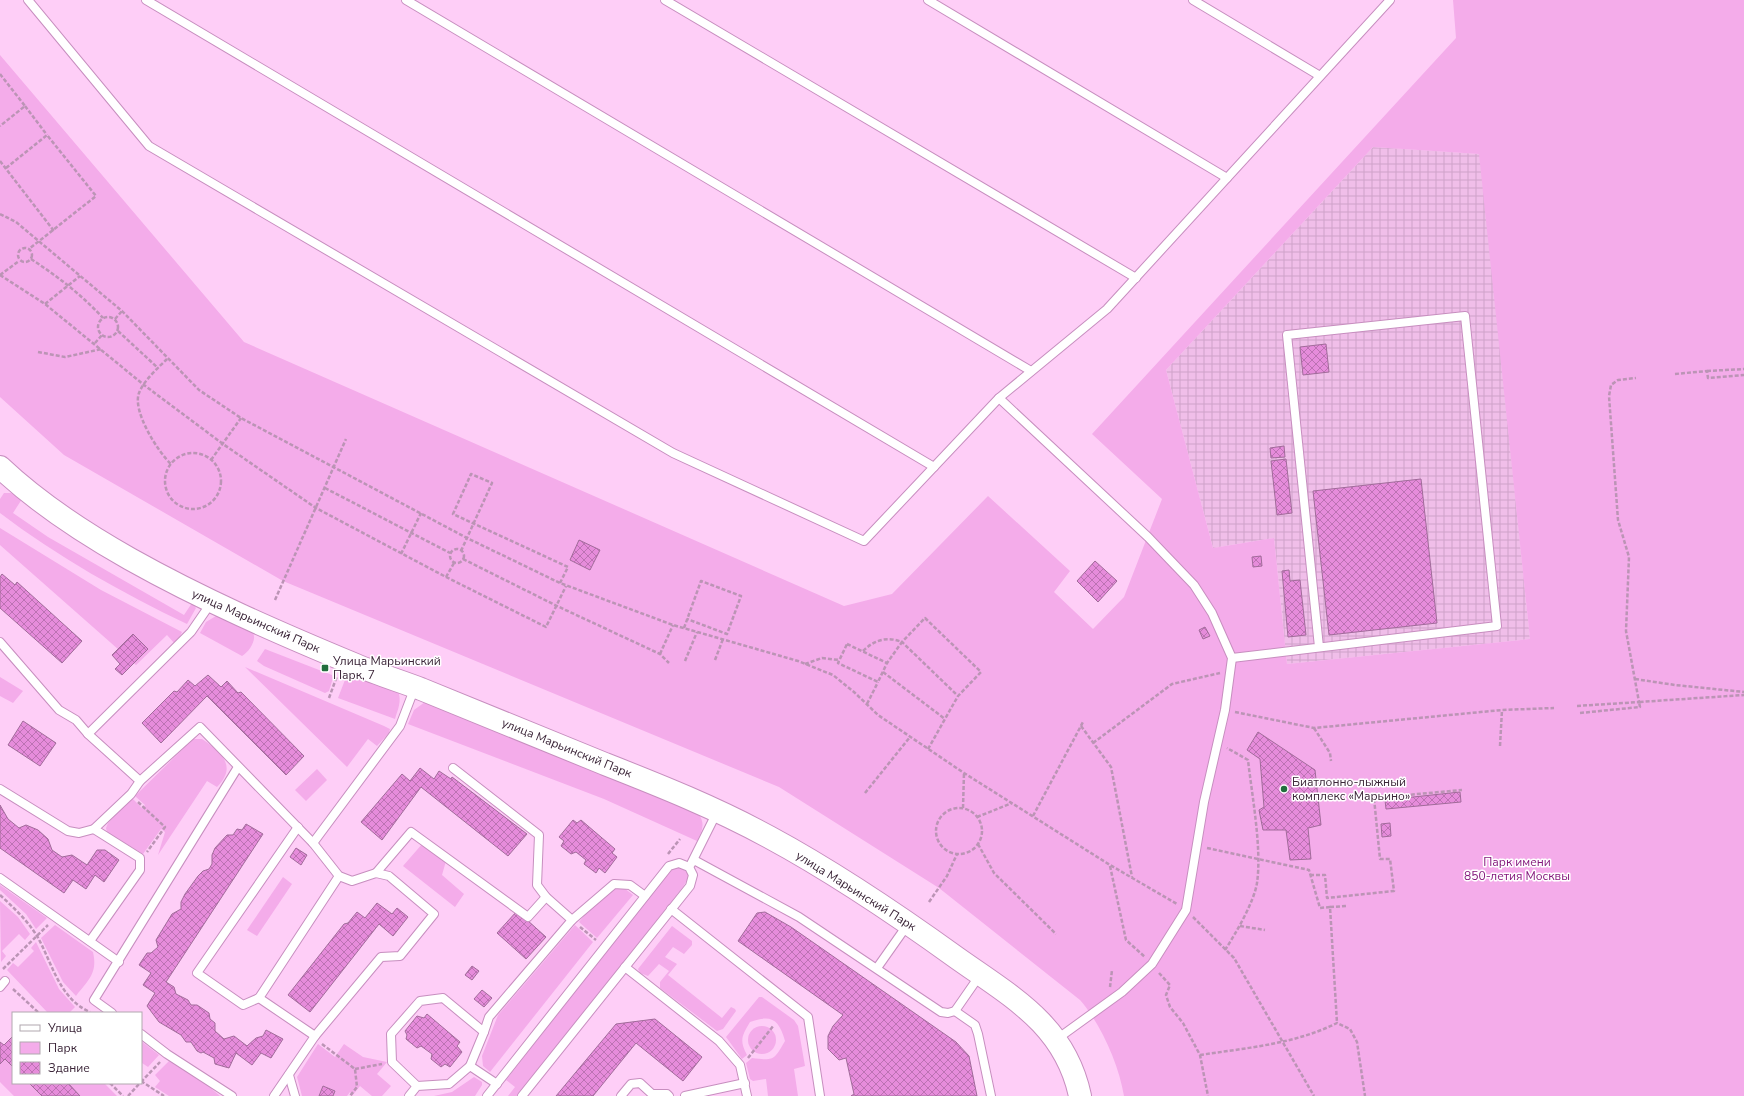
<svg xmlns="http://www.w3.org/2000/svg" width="1744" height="1096" viewBox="0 0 1744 1096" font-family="'Nunito Sans',sans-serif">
  <defs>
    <pattern id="industrial-grid" width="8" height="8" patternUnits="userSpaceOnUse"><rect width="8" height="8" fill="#f0bee9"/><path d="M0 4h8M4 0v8" fill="none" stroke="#cfa3c9"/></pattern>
    <pattern id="building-cross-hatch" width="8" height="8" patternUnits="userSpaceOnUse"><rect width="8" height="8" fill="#e68cdb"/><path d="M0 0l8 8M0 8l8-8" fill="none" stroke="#bc72b3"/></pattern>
  </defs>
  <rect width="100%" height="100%" fill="#fecef7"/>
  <path fill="url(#industrial-grid)" d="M1373,147l107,7 50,485 -243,25 -13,-126 -61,10 -47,-178z"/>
  <g fill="#f4acea" fill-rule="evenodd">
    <path d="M1453,0h291v1096h-620c-5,-31 -23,-72 -44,-96l-141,-112 -160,-101 -496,-206 -219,-126 -64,-58v-342l244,287 600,264 48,-12 96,-98 82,75 -16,21 39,37 31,-32 38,-98 -70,-65 364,-396zM1373,147l106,7 51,485 -243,25 -13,-126 -61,10 -47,-178z"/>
    <path d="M4,493h7l11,6 -9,14 35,24 136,78 8,-12 4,5 -9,16c-65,-31 -129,-67 -187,-111v-14z"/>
    <path d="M0,528l101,62 81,42 -6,13 -9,-10 -31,30 -136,-120z"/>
    <path d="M216,616l37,17c4,7 -4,19 -11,23l-42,-23 6,-11z"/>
    <path d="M265,649l67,26 1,3 -4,13 -4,2 -61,-27 -7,-5z"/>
    <path d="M245,667l139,59 6,3 -1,4 -12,13 -9,-7 -21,28z"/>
    <path d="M348,672l50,19c4,10 0,18 -3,28l-57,-21z"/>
    <path d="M0,677l23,14 -10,12 -13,-7z"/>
    <path d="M425,702l273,111c8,11 4,18 -1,28l-93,-42 -196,-75 6,-14z"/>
    <path d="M193,739h9c19,13 36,27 15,48l-10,-6 -49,74 7,-23 -4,-3 -18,25 -36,-22 -1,-4 2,-5 24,-25 10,10 3,-3 -10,-9z"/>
    <path d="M317,769l10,11 -21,21 -11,-11z"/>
    <path d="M423,843l23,18 -4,14 22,19 -9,13 -52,-41z"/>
    <path d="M680,867l8,6v5l-5,9 -166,209h-9l7,-9 -9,-7 163,-208 5,-4z"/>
    <path d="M283,877l9,7 -35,52 -10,-6z"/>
    <path d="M0,885l47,33 -11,11 -10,-15 -26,-24z"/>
    <path d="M616,888h8l9,7 -36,43 -18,-16 15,-18z"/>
    <path d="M0,901l18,16 12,17 -5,6 -6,-6 -17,17 4,5 -5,6z"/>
    <path d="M55,925l38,27c5,22 -5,28 -17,44l-13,-14 -22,-44z"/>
    <path d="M575,925l18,17 -103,130 -7,-6 -1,-10 16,-41z"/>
    <path d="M672,926l20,15v4l-8,9 -11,-7 -8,10 12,7 -9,11 54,43 9,-11 4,2 1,2 -13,18 -6,2 -57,-43v-6l9,-11 -10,-7 -11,12 -8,-3 -2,-4z"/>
    <path d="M36,942l23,47 16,18 -6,6h-21l-41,-43 6,-7 5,4 16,-16 -3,-3z"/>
    <path d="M759,997h3l32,23 4,6 7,40 -11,3 4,27h-30l-2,-17 -13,2 -3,-2 -4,-16 6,-5c22,3 22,2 33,-17 -6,-21 -13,-27 -35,-19 -8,14 -11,18 -3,33l-5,4 -16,-22z"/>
    <circle cx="762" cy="1040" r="14"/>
    <path d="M141,1041l18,14 -11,12 -6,-4 -1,1z"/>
    <path d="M318,1044l17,13 9,-13 19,13 24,5 -10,12 14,12 -9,10h-10l-12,-10 -8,10 -2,-4 -3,4h-14l2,-5 -11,-5 -5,10h-17l-5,-19z"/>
    <path d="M5,1059l8,8v16h16l13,13h-28l-14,-14v-18z"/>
    <path d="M169,1061l38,24 13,11h-51l-14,-9 5,-6 -5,-6z"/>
    <path d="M474,1077l8,5v3l-7,11h-41l18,-4z"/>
    <path d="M68,1083h36l13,13h-37z"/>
  </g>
  <g fill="url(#building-cross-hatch)" stroke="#a16b9a">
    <path d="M1326,344l3,28 -26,3 -3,-28z"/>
    <path d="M1284,446l1,11 -14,1 -1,-10z"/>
    <path d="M1286,459l6,54 -15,2 -6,-54z"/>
    <path d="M1421,479l16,144 -108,12 -16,-144z"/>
    <path d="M579,540l21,10 -10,20 -20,-10z"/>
    <path d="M1261,556l1,10 -9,1 -1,-10z"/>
    <path d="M1095,561l22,20 -19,21 -21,-21z"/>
    <path d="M1289,570l1,11 10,-1 6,55 -18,2 -6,-66z"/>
    <path d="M2,574l13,11 2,-3 65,59 -20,22 -62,-55v-31z"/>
    <path d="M1205,627l5,9 -7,3 -4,-9z"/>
    <path d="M133,634l15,15 -26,26 -7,-6 5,-5 -8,-9z"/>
    <path d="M208,675l13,12 6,-6 11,12 3,-1 63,64 -18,19 -79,-79 -46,47 -19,-20 32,-32 3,1 11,-12 7,6z"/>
    <path d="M23,721l33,22 -16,23 -32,-21z"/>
    <path d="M1258,732l57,38 6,55 -13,3 3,31 -21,1 -4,-30h-23l-4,-20 5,-3 -4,-48 -13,-9z"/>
    <path d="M420,768l14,11 5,-8 12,8 1,-2 75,57 -19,22 -87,-69 -39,53 -21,-18 41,-48 8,7z"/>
    <path d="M1460,792l1,10 -75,7 -1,-9z"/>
    <path d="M0,805l8,14 11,9 7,-3 12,5 10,9 4,11 10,7 10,-2 15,10 10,-15h8l14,10 -15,22 -9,-7 -9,14 -13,-9 -9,13 -64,-45z"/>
    <path d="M573,820l4,3 4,-3 34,29 -3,4 5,4 -12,16 -6,-5 -3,5 -12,-9 2,-4 -10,-8 -5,2 -10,-8 3,-5 -5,-4z"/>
    <path d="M1390,823l1,13 -9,1 -1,-13z"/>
    <path d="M246,824l17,10 -97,148 8,5 2,7 12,6 3,5h6l12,8 1,6 5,4v8l9,8 10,-3 13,10 9,-8 7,-2 3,-6 17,9 -12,19 -10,-5 -9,12 -16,-12 -7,15 -14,-4 -1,-6 -11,-6 -2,1 -4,-2 -6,-9h-5l-5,-7 -22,-13 -12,-16 8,-13 -12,-8 8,-12 -12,-8 8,-12h4l7,-6 -2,-7 16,-26 9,-5v-7l4,-8 13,-18 5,-5 6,-2 3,-5v-9l3,-7 12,-13h6l4,-6 5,1z"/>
    <path d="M296,848l11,7 -6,10 -11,-8z"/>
    <path d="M377,903l15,11 5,-6 11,9 -15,19 -14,-12 -69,88 -22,-17 56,-71 4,-1 9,-11 8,6z"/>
    <path d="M517,911l29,26 -20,22 -29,-26z"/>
    <path d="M765,912l26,15 165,115 13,14 8,40h-126l3,-2 -8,-36 -7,2 -11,-11v-13l5,-10 10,-11 -105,-74 19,-28z"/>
    <path d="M472,966l7,5 -7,9 -7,-5z"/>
    <path d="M482,990l10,8 -8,9 -10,-8z"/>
    <path d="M427,1014l33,28 -3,4 5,6 -12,15 -5,-3 -4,3 -10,-8 1,-5 -11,-8 -4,2 -11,-9 1,-4 -2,-4 12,-15 7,2z"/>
    <path d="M655,1019l47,38 -19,24 -47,-38 -43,53h-37l60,-72z"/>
    <path d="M13,1036v31l-8,-8 -5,5v-22l4,3z"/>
    <path d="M29,1083h39l12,13h-38z"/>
    <path d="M323,1086l12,5 -2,5h-14z"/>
  </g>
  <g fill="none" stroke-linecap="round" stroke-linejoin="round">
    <g stroke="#c78ebf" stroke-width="10">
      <g id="lane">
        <path d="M28,0l121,146 524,307 191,88 135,-143 108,-89 283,-309"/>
        <path d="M146,0l788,467"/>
        <path d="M406,0l625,371"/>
        <path d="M665,0l471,278"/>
        <path d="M928,0l299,178"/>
        <path d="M1193,0l127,76"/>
        <path d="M999,398l149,139 46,48 18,28 20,45 -7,52 -21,92 -18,108 -34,54 -30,28 -65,47"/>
        <path d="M0,642l59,68 17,10 12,14 52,47"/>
        <path d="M1232,658l265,-32 -32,-310 -178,19 32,312"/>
        <path d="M88,734l103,-102 20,-29"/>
        <path d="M453,768l86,67 -2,50 9,12 26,23"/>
        <path d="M0,789l68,42 11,2 15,-4 37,-35 9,-13 60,-54 113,116 26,33 13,5 24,-8 13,3 45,38 -34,42 -19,1 -66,79 -41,60"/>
        <path d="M313,843l87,-117 15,-39"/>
        <path d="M694,860l105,57 142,95 7,1 7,-2 25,-36"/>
        <path d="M691,864l26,-52"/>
        <path d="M376,873l35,-41 117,85 18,-20"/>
        <path d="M0,878l119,84"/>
        <path d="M671,909l137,108 12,79"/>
        <path d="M90,941l50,-71v-12l-46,-29"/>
        <path d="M625,967l94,74 21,24 7,31"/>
        <path d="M877,968l31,-44"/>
        <path d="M0,987l5,-6"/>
        <path d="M259,998l-16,7 -46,-32 101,-146"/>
        <path d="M955,1011l20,14 3,9 13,62"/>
        <path d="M112,1013l-18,-13 144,-233"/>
        <path d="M484,1032l5,-15 83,-97 42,-36 16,1 15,11"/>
        <path d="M141,1034l26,20 65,42"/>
        <path d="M315,1036l-56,-38 80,-122"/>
        <path d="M289,1075l6,21"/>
        <path d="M417,1086l-25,-24 -1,-28 29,-33 23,-3 41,34 -14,34"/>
        <path d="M409,1096l8,-10 32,-2 21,-18 27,18"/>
        <path d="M487,1096l182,-230 10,-3 10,4 4,8 -3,11 -168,210"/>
        <path d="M621,1096l10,-12 9,-1 12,11h15l2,2"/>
        <path d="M685,1096l60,-13"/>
      </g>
    </g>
    <g stroke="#c78ebf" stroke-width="24">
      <path id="secondary" d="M0,467c39,37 84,66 130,92 73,41 149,74 226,106 21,9 44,16 65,24 62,25 123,50 184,75 56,22 111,44 164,73 65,35 127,77 188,121 55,39 108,67 123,138"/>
    </g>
    <g stroke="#bb94b5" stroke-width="2.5" stroke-dasharray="4 2" stroke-linecap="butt">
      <path d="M0,74l25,32 -25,20"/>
      <path d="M25,106l22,29"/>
      <path d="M0,161l54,70"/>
      <path d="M6,168l41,-33 49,61 -67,53"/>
      <path d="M0,214l16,8 106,89 77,79 42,28 226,120 93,45 113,42 125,36 35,14 21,17 24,23 86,58 146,92 67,39"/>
      <circle cx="25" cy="255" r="7"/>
      <path d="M31,259c26,17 51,36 72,59"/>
      <path d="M0,275l45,29 99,81 79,59 93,64 130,69 100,50 20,-41"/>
      <path d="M0,275l19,-14"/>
      <path d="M45,304l35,-28"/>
      <circle cx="108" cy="327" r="10"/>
      <path d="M115,319l7,-8"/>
      <path d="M118,331l40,37"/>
      <path d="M95,343l7,-8"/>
      <path d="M38,352l27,5 37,-8"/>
      <path d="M167,359c-9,9 -23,21 -28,34 -7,18 19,59 32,71"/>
      <path d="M1707,371l37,-2"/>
      <path d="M1675,374l32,-3 1,7 36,-3"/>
      <circle cx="193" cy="481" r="28"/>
      <path d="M211,460l30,-42"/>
      <path d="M325,488l125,65"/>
      <circle cx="457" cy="556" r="7"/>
      <path d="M461,551l31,-68 -21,-9 -18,40 115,53 -8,16"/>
      <path d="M401,554l20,-41"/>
      <path d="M463,559l94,47 103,48 9,9"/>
      <path d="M446,577l8,-14"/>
      <path d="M275,600l71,-161"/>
      <path d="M684,628l17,-47 40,15 -14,38 -40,-15"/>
      <path d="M847,644l40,19 -9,19 -40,-19z"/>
      <path d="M863,651c11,-11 24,-15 39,-9l-15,21"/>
      <path d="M660,654l13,-29"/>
      <path d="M715,660l8,-21"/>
      <path d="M685,661l12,-29"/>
      <path d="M805,664l17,-6 17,2"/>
      <path d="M883,672l62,47"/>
      <path d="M1635,679l40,6 69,7"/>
      <path d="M329,698l8,-22"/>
      <path d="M867,704l11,-22"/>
      <path d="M1577,706l62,-4 -13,-71 3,-74 -11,-37 -9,-124 2,-11 7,-5 18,-2"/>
      <path d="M1235,712l79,16 188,-18 52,-2"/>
      <path d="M1580,713l60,-6 -1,-5 105,-7"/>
      <path d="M1081,726l30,41 21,110"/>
      <path d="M1314,728l16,25 1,8"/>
      <path d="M1093,743l79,-59 48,-11"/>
      <path d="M1500,746l2,-36"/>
      <path d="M928,749l30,-53 23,-24 -56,-54 -23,24 56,54"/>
      <path d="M865,793l45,-56"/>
      <path d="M138,802l27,25 -18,25"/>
      <path d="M963,808l1,-35"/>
      <circle cx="959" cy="831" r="23"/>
      <path d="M1033,816l50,-94"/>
      <path d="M977,817l35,-14"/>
      <path d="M978,844l16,29 62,61"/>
      <path d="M1207,848l102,22 11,38 10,-1 7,116"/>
      <path d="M668,854l12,-15"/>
      <path d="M1110,866l16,74 19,17"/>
      <path d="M1310,875h15l2,23 67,-7 -4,-32h-10l-6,-61 88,-8"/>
      <path d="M0,895c14,13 27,25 37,41 15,26 22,63 53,76"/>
      <path d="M929,902l18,-26 10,-22"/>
      <path d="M1330,907l17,-1"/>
      <path d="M1193,917l41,41 80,138"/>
      <path d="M1240,926l25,4"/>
      <path d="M580,927l16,13"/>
      <path d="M1225,950c11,-17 29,-48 32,-67 5,-35 -5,-87 -9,-123l-21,-12"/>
      <path d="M3,969l45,-44"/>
      <path d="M1159,973l11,12 -4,10 4,12 13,16 17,32 8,41"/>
      <path d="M1110,987l2,-17"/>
      <path d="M13,989l26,24"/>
      <path d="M322,1044l33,25 2,18 -7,9"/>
      <path d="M1200,1055c46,-7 95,-11 137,-32l13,6 7,13 8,54"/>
      <path d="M748,1058l26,-33"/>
      <path d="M355,1069l27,-5"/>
      <path d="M141,1081l23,15"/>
      <path d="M141,1082l19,-20"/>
      <path d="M110,1083l13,13"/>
      <path d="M128,1096l12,-13"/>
    </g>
    <use href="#lane" stroke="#fff" stroke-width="8"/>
    <use href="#secondary" stroke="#fff" stroke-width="22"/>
  </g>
  <g fill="#226e3d" stroke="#fff" stroke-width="1.5">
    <rect x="321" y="664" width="8" height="8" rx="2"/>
    <circle cx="1284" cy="789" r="4"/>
  </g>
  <g text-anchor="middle" stroke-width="3" stroke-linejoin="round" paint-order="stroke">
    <g font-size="12" fill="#3b2538" stroke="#fff">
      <text transform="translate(256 621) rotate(24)" y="4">улица Марьинский Парк</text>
      <text transform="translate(567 748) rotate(22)" y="4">улица Марьинский Парк</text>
      <text transform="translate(856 891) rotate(32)" y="4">улица Марьинский Парк</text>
    </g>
    <g font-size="12" fill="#3b2538" stroke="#fff" text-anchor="start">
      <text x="333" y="665">Улица Марьинский<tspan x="333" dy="14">Парк, 7</tspan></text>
      <text x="1292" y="786">Биатлонно-лыжный<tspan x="1292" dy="14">комплекс «Марьино»</tspan></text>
    </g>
    <g font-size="12" fill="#84187c" stroke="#fff">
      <text x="1517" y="866">Парк имени<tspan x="1517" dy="14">850-летия Москвы</tspan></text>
    </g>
  </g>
  <rect x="12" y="1012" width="130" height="72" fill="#ffffff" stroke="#b1a8af"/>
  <rect x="20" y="1025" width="20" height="6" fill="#ffffff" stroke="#b1a8af"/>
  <text x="48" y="1032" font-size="12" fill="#3b2538">Улица</text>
  <rect x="20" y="1042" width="20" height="12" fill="#f4acea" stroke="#b1a8af"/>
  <text x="48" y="1052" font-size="12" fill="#3b2538">Парк</text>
  <rect x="20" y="1062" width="20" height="12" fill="url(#building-cross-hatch)" stroke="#b1a8af"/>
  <text x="48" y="1072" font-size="12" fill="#3b2538">Здание</text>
</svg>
